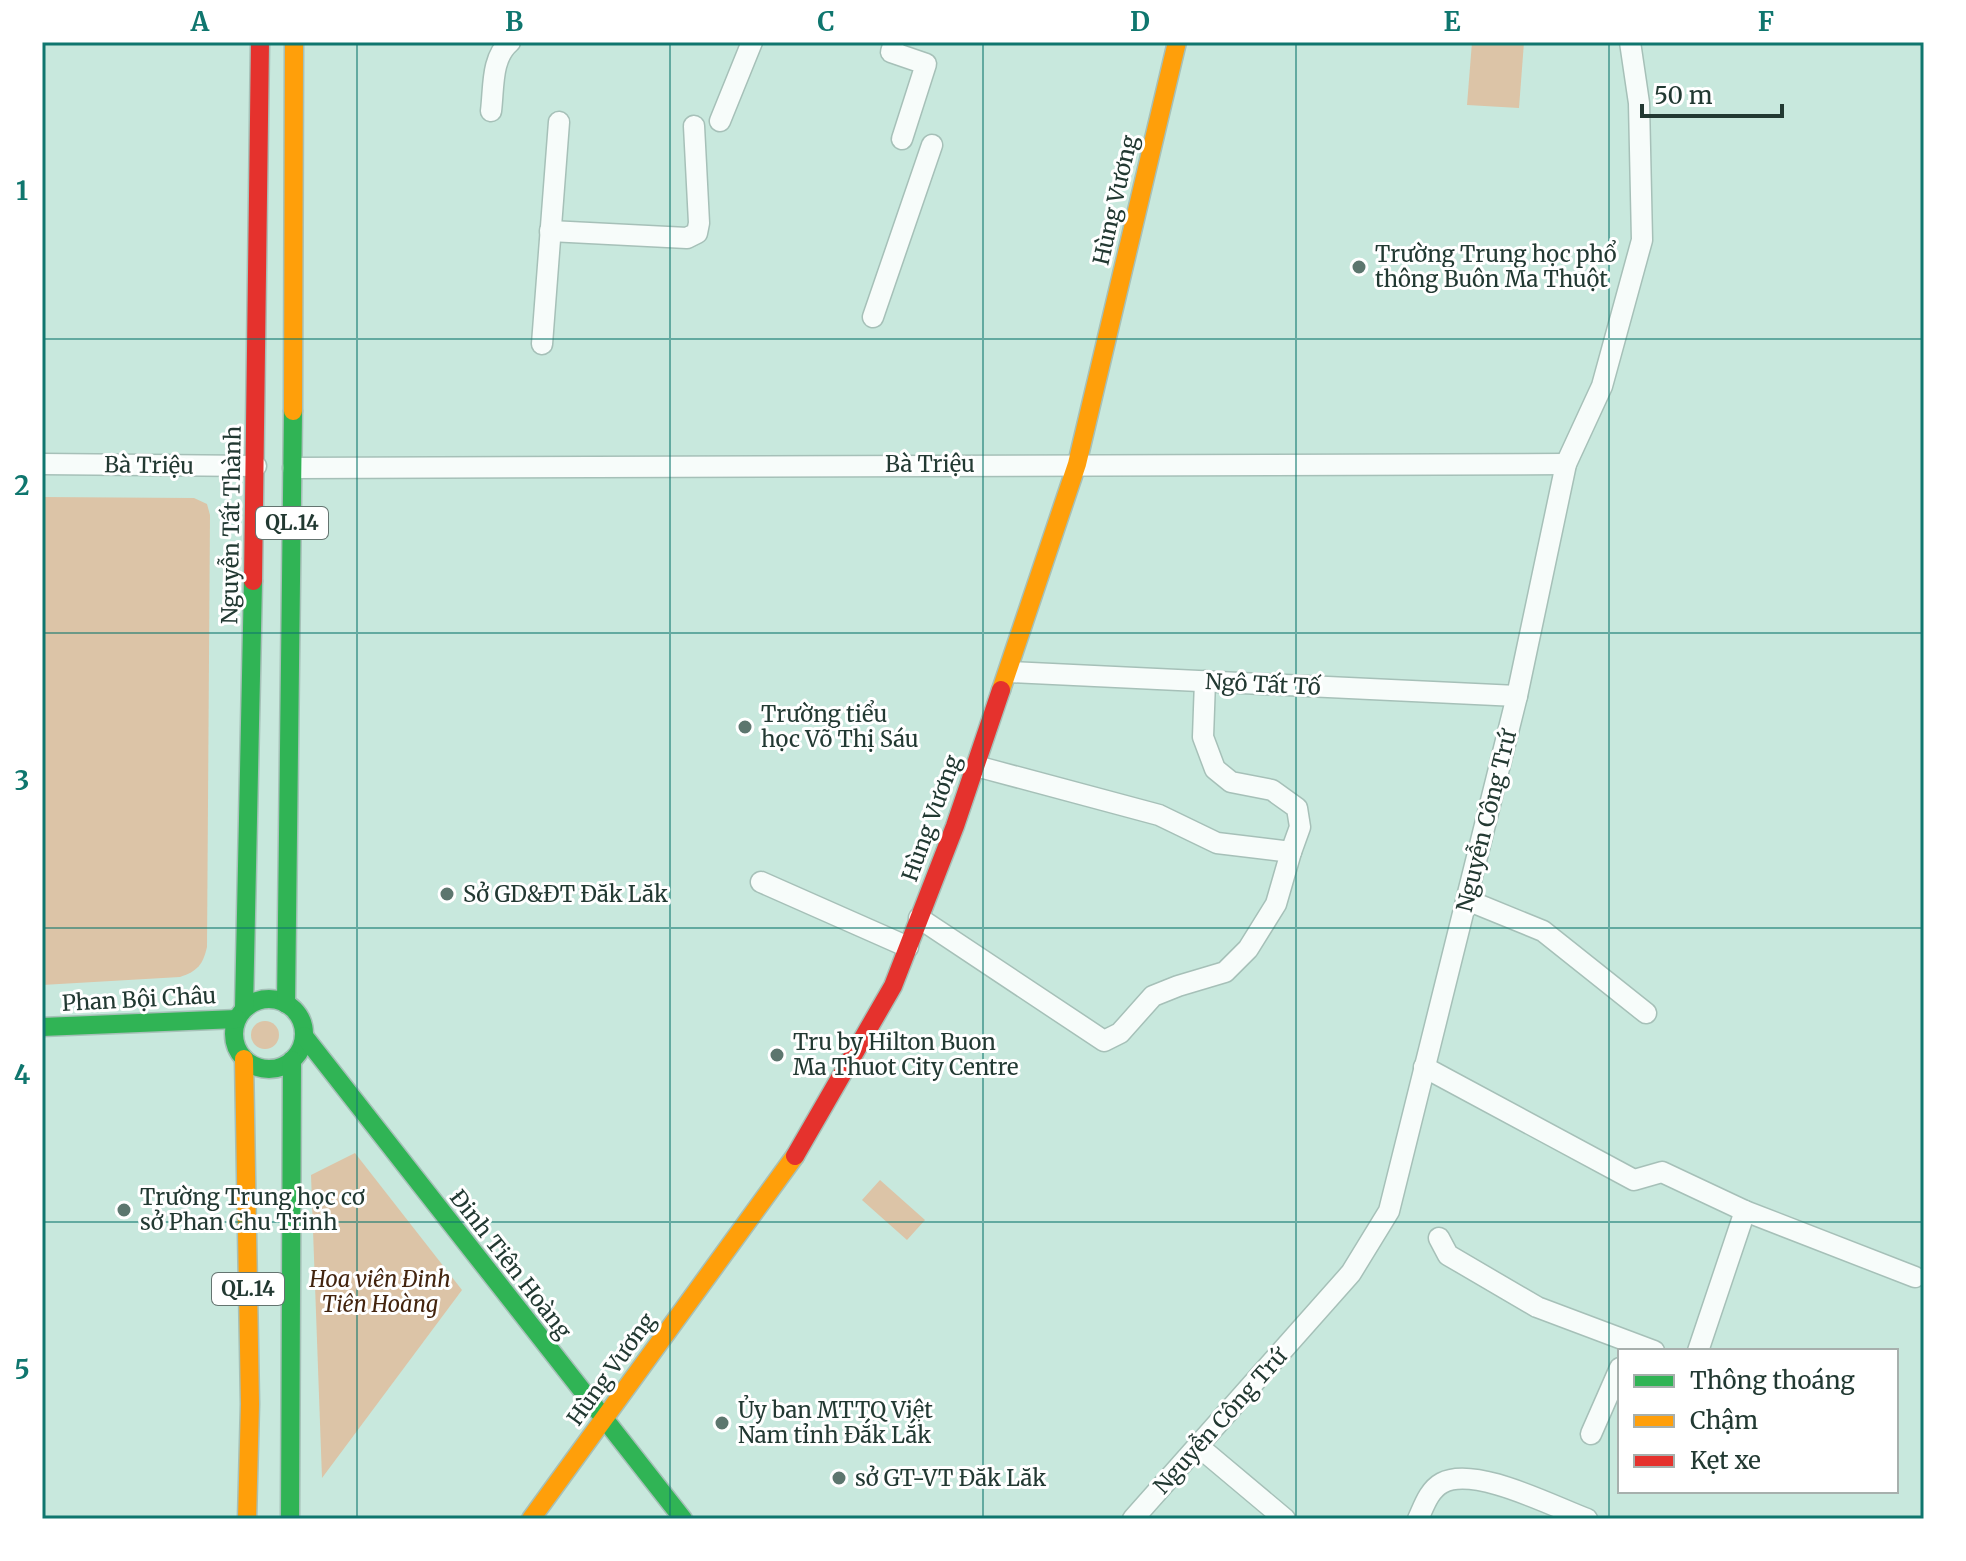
<svg xmlns="http://www.w3.org/2000/svg" width="1966" height="1561" viewBox="0 0 1966 1561" font-family="Merriweather,serif">
  <rect width="100%" height="100%" fill="#c8e8dd"/>
  <g fill="#dcc4a7">
    <path d="M1472,42h52l-5,66 -52,-3z"/>
    <path d="M42,497l152,1 13,6 3,11 -3,432c-4,17 -9,24 -27,30l-138,8z"/>
    <circle cx="265" cy="1035" r="14"/>
    <path d="M355,1153l107,137 -140,188 -11,-303z"/>
    <path d="M880,1180l45,40 -18,20 -45,-40z"/>
  </g>
  <g fill="none" stroke-linecap="round" stroke-linejoin="round">
    <g stroke="#a6c0b8" stroke-width="23">
      <g id="street">
        <path d="M894,42l-3,10 35,12 -24,75"/>
        <path d="M491,111c3,-24 0,-53 19,-69"/>
        <path d="M720,121l32,-79"/>
        <path d="M550,231l137,7 10,-5 2,-10 -5,-97"/>
        <path d="M873,317l59,-172"/>
        <path d="M542,344l17,-222"/>
        <path d="M42,464l214,2"/>
        <path d="M293,468l1273,-4"/>
        <path d="M1009,672l508,24"/>
        <path d="M976,766l183,49 58,28 74,9 9,-25 -3,-19 -25,-18 -41,-8 -16,-13 -12,-32 2,-56"/>
        <path d="M761,882l147,65"/>
        <path d="M1467,900l76,31 103,82"/>
        <path d="M919,918l185,123 16,-8 33,-37 25,-10 47,-14 23,-23 28,-45 15,-52"/>
        <path d="M1424,1067l210,113 28,-8 83,39 170,66"/>
        <path d="M1439,1238l9,17 89,52 117,44"/>
        <path d="M1698,1351l47,-140"/>
        <path d="M1591,1434l29,-66"/>
        <path d="M1198,1446l87,73"/>
        <path d="M1133,1519l218,-246 38,-62 128,-515 49,-232 36,-78 40,-146 -3,-137 -9,-61"/>
        <path d="M1418,1519c6,-13 11,-29 24,-36 32,-18 112,24 145,36"/>
      </g>
    </g>
    <g stroke="#a6c0b8" stroke-width="21">
      <g id="fast">
        <circle cx="269" cy="1034" r="35"/>
        <path d="M286,1004l7,-593"/>
        <path d="M244,1009l9,-428"/>
        <path d="M42,1027l195,-8"/>
        <path d="M304,1036l379,483"/>
        <path d="M290,1519l2,-459"/>
      </g>
    </g>
    <g stroke="#a6c0b8" stroke-width="21">
      <g id="slow">
        <path d="M293,411l1,-369"/>
        <path d="M1001,690l76,-226 100,-422"/>
        <path d="M244,1059l6,345 -3,115"/>
        <path d="M531,1519l264,-363"/>
      </g>
    </g>
    <g stroke="#a6c0b8" stroke-width="21">
      <g id="jam">
        <path d="M253,581l7,-539"/>
        <path d="M795,1156l98,-170 62,-160 46,-136"/>
      </g>
    </g>
    <use href="#street" stroke="#f7fcfa" stroke-width="20"/>
    <use href="#fast" stroke="#30b455" stroke-width="18"/>
    <use href="#slow" stroke="#ff9f0a" stroke-width="18"/>
    <use href="#jam" stroke="#e5322d" stroke-width="18"/>
  </g>
  <path fill="none" stroke="#0f766e" stroke-width="2" stroke-opacity="0.55" d="M357,42v1477M670,42v1477M983,42v1477M1296,42v1477M1609,42v1477M42,339h1882M42,633h1882M42,928h1882M42,1222h1882"/>
  <g fill="#5c766e" stroke="#fff" stroke-width="3">
    <circle cx="1359" cy="267" r="8"/>
    <circle cx="745" cy="727" r="8"/>
    <circle cx="447" cy="894" r="8"/>
    <circle cx="777" cy="1055" r="8"/>
    <circle cx="124" cy="1210" r="8"/>
    <circle cx="722" cy="1423" r="8"/>
    <circle cx="839" cy="1478" r="8"/>
  </g>
  <g text-anchor="middle" stroke-width="6" stroke-linejoin="round" paint-order="stroke">
    <g fill="#fff" stroke="#647470" stroke-width="2">
      <rect x="256" y="507" width="72" height="32" rx="6"/>
      <rect x="212" y="1273" width="72" height="32" rx="6"/>
    </g>
    <g font-size="20" font-weight="bold" fill="#223932">
      <text x="292" y="530">QL.14</text>
      <text x="248" y="1296">QL.14</text>
    </g>
    <g font-size="22" fill="#223932" stroke="#fff">
      <text transform="translate(1115 200) rotate(-77)" y="8">Hùng Vương</text>
      <text x="930" y="472">Bà Triệu</text>
      <text transform="translate(149 465) rotate(1)" y="8">Bà Triệu</text>
      <text transform="translate(231 525) rotate(-89)" y="8">Nguyễn Tất Thành</text>
      <text transform="translate(1263 684) rotate(3)" y="8">Ngô Tất Tố</text>
      <text transform="translate(931 818) rotate(-70)" y="8">Hùng Vương</text>
      <text transform="translate(1486 821) rotate(-76)" y="8">Nguyễn Công Trứ</text>
      <text transform="translate(139 999) rotate(-3)" y="8">Phan Bội Châu</text>
      <text transform="translate(511 1264) rotate(52)" y="8">Đinh Tiên Hoàng</text>
      <text transform="translate(611 1369) rotate(-54)" y="8">Hùng Vương</text>
      <text transform="translate(1220 1421) rotate(-48)" y="8">Nguyễn Công Trứ</text>
    </g>
    <g font-size="22" fill="#223932" stroke="#fff" text-anchor="start">
      <text x="1375" y="262">Trường Trung học phổ<tspan x="1375" dy="25">thông Buôn Ma Thuột</tspan></text>
      <text x="761" y="722">Trường tiểu<tspan x="761" dy="25">học Võ Thị Sáu</tspan></text>
      <text x="463" y="902">Sở GD&amp;ĐT Đăk Lăk</text>
      <text x="793" y="1050">Tru by Hilton Buon<tspan x="793" dy="25">Ma Thuot City Centre</tspan></text>
      <text x="140" y="1205">Trường Trung học cơ<tspan x="140" dy="25">sở Phan Chu Trinh</tspan></text>
      <text x="738" y="1418">Ủy ban MTTQ Việt<tspan x="738" dy="25">Nam tỉnh Đắk Lắk</tspan></text>
      <text x="855" y="1486">sở GT-VT Đăk Lăk</text>
    </g>
    <g font-size="22" font-style="italic" fill="#43240e" stroke="#fff">
      <text x="380" y="1287">Hoa viên Đinh<tspan x="380" dy="25">Tiên Hoàng</tspan></text>
    </g>
  </g>
  <rect width="1966" height="1561" fill="none" stroke="#ffffff" stroke-width="88"/>
  <rect x="1618" y="1349" width="280" height="144" fill="#ffffff" stroke="#a7b0ad" stroke-width="2"/>
  <rect x="1634" y="1375" width="40" height="12" fill="#30b455" stroke="#a7b0ad" stroke-width="2"/>
  <text x="1690" y="1389" font-size="24" fill="#223932">Thông thoáng</text>
  <rect x="1634" y="1415" width="40" height="12" fill="#ff9f0a" stroke="#a7b0ad" stroke-width="2"/>
  <text x="1690" y="1429" font-size="24" fill="#223932">Chậm</text>
  <rect x="1634" y="1455" width="40" height="12" fill="#e5322d" stroke="#a7b0ad" stroke-width="2"/>
  <text x="1690" y="1469" font-size="24" fill="#223932">Kẹt xe</text>
  <path d="M1642 104v12h140v-12" fill="none" stroke="#223932" stroke-width="4"/>
  <text x="1654" y="104" font-size="24" fill="#223932" stroke="#ffffff" stroke-width="6" paint-order="stroke">50 m</text>
  <rect x="44" y="44" width="1878" height="1473" fill="none" stroke="#0f766e" stroke-width="3"/>
  <g font-size="26" text-anchor="middle" font-weight="bold" fill="#0f766e">
    <text x="200" y="31">A</text>
    <text x="514" y="31">B</text>
    <text x="826" y="31">C</text>
    <text x="1140" y="31">D</text>
    <text x="1452" y="31">E</text>
    <text x="1766" y="31">F</text>
    <text x="22" y="200">1</text>
    <text x="22" y="495">2</text>
    <text x="22" y="790">3</text>
    <text x="22" y="1084">4</text>
    <text x="22" y="1379">5</text>
  </g>
</svg>
